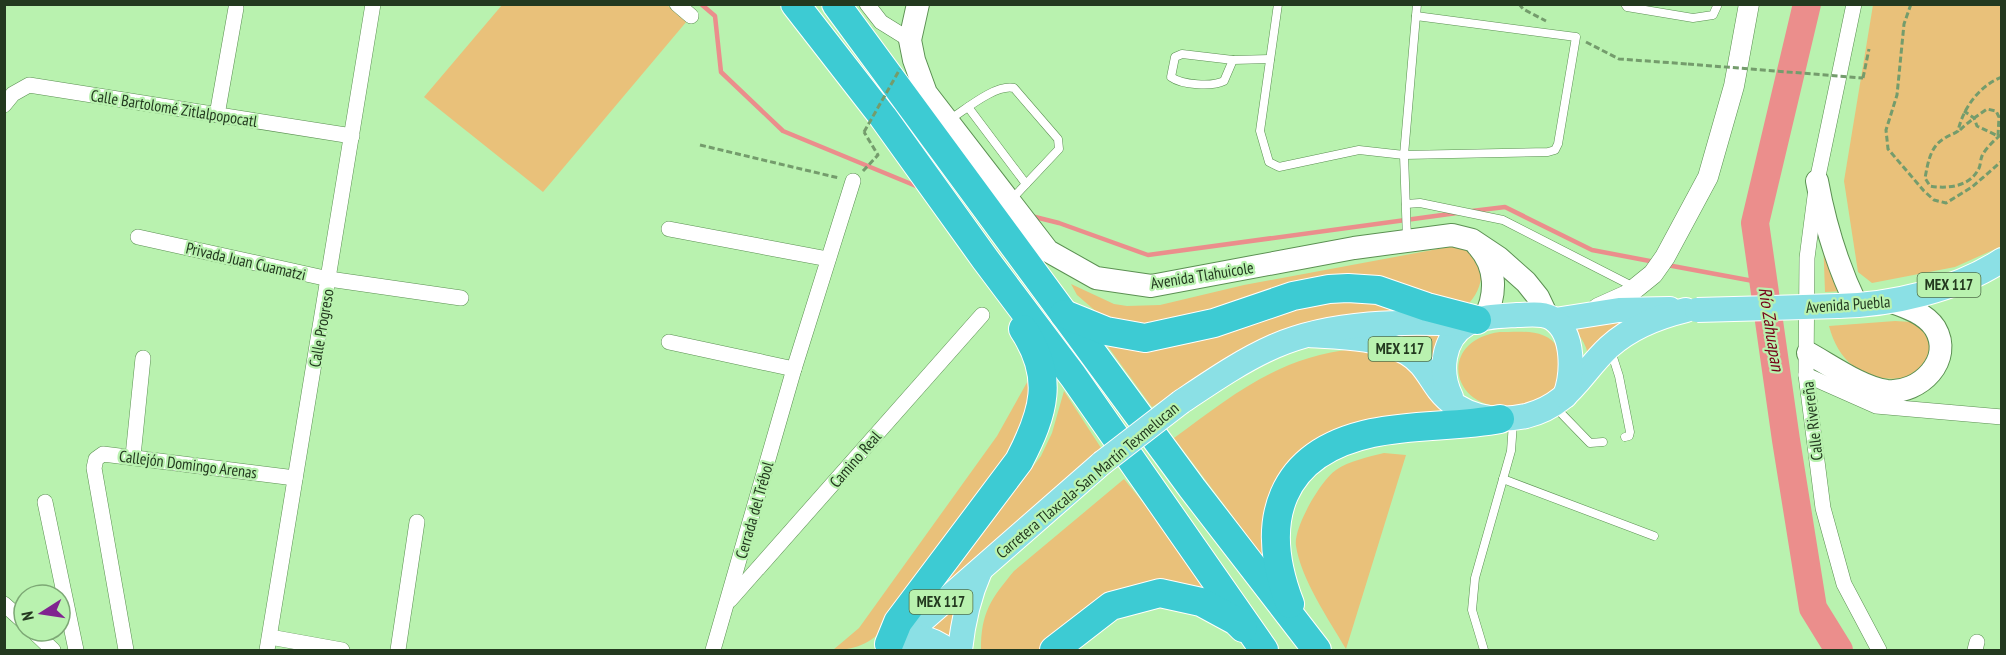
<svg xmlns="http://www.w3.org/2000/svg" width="2006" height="655" viewBox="0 0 2006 655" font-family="'PT Sans Narrow',sans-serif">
  <rect width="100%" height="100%" fill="#b9f2af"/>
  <g fill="#e9c17a">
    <path d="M502,5h165l20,16 -144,171 -119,-95z"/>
    <path d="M1873,5h128l1,241 -47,21 -83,16 -14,-11 -14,-91z"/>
    <path d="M1823,236l21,55 -19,1z"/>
    <path d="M1454,246c6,2 14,3 19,7 15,13 8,40 -6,52l-83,-22 -233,47 -52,-16 -22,-19 -6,-11 43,20 13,2 33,-1 84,-20z"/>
    <path d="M1339,292l70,19 -234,82 -23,14 -51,-70z"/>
    <path d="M1637,317l-48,42c-3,-18 -11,-26 -24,-38z"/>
    <path d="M1895,321l17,1 12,5 8,24 -17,25c-42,10 -75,-7 -86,-50z"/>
    <path d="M1386,332l64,2 -15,32z"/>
    <path d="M1500,332c19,0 47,-4 58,16 5,9 4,24 5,34 -19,19 -18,18 -43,23 -68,14 -87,-64 -20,-73z"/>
    <path d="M1354,349l30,3 25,15 36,45 -102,22 -80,104 -1,17 -88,-117c59,-43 104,-81 180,-89z"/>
    <path d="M1030,377l1,26 -28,62 -112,158c-19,18 -31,27 -58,27l26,-22 138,-192z"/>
    <path d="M1064,391l41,63 -177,151 113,-149 11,-23z"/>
    <path d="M1384,453l22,2 -60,194c-17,-29 -45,-70 -50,-103 -3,-18 25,-66 40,-76 13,-9 32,-13 48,-17z"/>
    <path d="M1124,479l93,115 -30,-7 -145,63h-61c0,-38 10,-51 33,-79z"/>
    <path d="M966,593l-12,53 -28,-14z"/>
  </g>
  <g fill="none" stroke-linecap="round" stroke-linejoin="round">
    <g stroke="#eb8e8c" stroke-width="4.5">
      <path d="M701,4l14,12 6,56 62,59 138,57"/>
      <path d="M1472,211l33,-4 87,43 63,12"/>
      <path d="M1031,216l28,7 89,32 309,-42"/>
      <path d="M1667,265l97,18"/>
    </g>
    <path stroke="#eb8e8c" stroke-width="28" d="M1807,4l-52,219 31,217 27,168 26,42"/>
    <g stroke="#5b9052" stroke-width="9">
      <g id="service">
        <path d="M1278,4l-18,127 9,31 10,5 80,-17 45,5 144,-3 7,-2 3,-6 18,-107 -160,-21"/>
        <path d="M1625,4l2,3 66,11 20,-3 5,-11"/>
        <path d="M1182,54l51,6 -9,21c-12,6 -42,4 -53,-4l4,-20z"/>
        <path d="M1233,60l37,-1"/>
        <path d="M968,107l58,77"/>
        <path d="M949,120c16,-10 46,-36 65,-32l44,51 1,10 -48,51"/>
        <path d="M1406,204l14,-1 83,17 133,68"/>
        <path d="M1407,239l-3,-84 13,-151"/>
        <path d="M1611,351l8,25 11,56 -1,4 -4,1"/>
        <path d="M1556,408l34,35 13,-1"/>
        <path d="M1503,479l151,57"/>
        <path d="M1484,650l-12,-40 3,-32 36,-127 2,-28"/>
      </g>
    </g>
    <g stroke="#5b9052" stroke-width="16">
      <g id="minor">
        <path d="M677,4l14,12"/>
        <path d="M867,4l14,18 29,18"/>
        <path d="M1854,4l-37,177 -10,77 -1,117 17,133 21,76 35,66"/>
        <path d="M4,105l9,-11 16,-9 323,51"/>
        <path d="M217,115l19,-107"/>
        <path d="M669,229l159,30"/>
        <path d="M138,237l191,42 132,19"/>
        <path d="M669,342l125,27"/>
        <path d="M1806,375l70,31 126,11"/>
        <path d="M133,456l10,-98"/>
        <path d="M45,502l31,148"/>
        <path d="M730,600l252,-285"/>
        <path d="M4,604l20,18"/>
        <path d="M33,631l20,19"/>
        <path d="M270,637l72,13"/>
        <path d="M126,650l-32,-182 2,-9 7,-5 192,24"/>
        <path d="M267,650l106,-646"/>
        <path d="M398,650l19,-128"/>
        <path d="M713,650l81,-281 59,-188"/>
        <path d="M1975,650l2,-8"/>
      </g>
    </g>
    <g stroke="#5b9052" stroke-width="21">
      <path id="tertiary" d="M1598,308l29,-13 26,-21 12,-17 43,-80 26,-91 15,-82"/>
    </g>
    <g stroke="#5b9052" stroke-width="24">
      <g id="secondary">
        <path d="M918,4l-8,36 4,20 12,33 122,158 48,27 55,8 203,-38 98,-13 20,5 27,18 27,24 12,15 9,19"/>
        <path d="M1817,181c8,44 20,84 40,125"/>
        <path d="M1477,245c20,21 20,50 7,74"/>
        <path d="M1808,353c22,12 54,35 79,38 33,3 67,-31 48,-63 -9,-14 -28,-21 -43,-26"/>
      </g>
    </g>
    <g stroke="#fff" stroke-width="26">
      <g id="primary">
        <path d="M1838,306c53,-1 119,-16 164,-46"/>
        <path d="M1555,320l64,-10 51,-1"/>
        <path d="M1309,335c32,2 69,2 98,18 16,9 22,24 32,37 21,27 56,33 87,26 44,-11 53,-41 83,-69 22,-20 48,-30 77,-37"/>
        <path d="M1451,397c-12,-24 -9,-59 16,-73 14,-8 35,-8 50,-9 11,0 26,-3 36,4 22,15 20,56 12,77"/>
        <path d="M1181,402c30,-20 60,-41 94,-56 58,-25 129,-25 191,-22"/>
        <path d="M901,639l201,-176"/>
        <path d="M894,641c19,-7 38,-4 53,9"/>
        <path d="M960,650c3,-28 8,-52 20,-79"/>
      </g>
    </g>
    <g stroke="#fff" stroke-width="30">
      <g id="motorway">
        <path d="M795,4l88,113 102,142 88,117 191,274"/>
        <path d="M836,4l356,484 125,162"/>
        <path d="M1064,314l42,17 39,7 69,-15 79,-27 36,-7 19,-1 30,2 49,17 50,13"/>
        <path d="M1290,604c-32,-83 -11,-151 82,-171 42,-9 86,-6 128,-14"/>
        <path d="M889,644l9,-22 121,-161c25,-48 36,-84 4,-132"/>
        <path d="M1054,650l57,-44 49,-13 41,9 35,19 7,7"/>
      </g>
    </g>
    <g stroke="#749c6c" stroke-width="3" stroke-dasharray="6 3" stroke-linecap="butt">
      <path d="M1519,4l4,5 23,12"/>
      <path d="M1911,4l-7,20 -7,71 -11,35 2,19 36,42 10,9 12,3 26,-16 30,-26"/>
      <path d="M1586,42l33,17 69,5"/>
      <path d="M2002,77c-22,8 -39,31 -44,54 -4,3 -9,4 -13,7 -15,8 -17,25 -20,40l5,8c16,3 39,1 48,-16 3,-4 2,-10 4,-14 3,-7 13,-17 20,-22"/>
      <path d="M1863,78l6,-29"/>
      <path d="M1960,130c8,-8 17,-14 27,-21l9,2 3,6 -1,19 -21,-10 -3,-8 -10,-7"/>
      <path d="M700,145l139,33"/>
      <path d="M863,171l15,-16 -14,-23"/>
    </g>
    <use href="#service" stroke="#fff" stroke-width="8"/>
    <use href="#minor" stroke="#fff" stroke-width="15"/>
    <use href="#tertiary" stroke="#fff" stroke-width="20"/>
    <use href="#secondary" stroke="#fff" stroke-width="22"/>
    <use href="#primary" stroke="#8be0e5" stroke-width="24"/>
    <use href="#motorway" stroke="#3dcbd3" stroke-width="28"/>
    <g stroke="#fff" stroke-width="26" stroke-linecap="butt">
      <g id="primary-bridge">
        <path d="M1697,310l141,-4"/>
        <path d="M1102,463l79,-61"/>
      </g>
    </g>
    <g stroke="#749c6c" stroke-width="3" stroke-dasharray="6 3" stroke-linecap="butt">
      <path d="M1688,64l175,14"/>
      <path d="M864,132l36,-63"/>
    </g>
    <use href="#primary-bridge" stroke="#8be0e5" stroke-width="24"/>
  </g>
  <g text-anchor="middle" stroke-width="4.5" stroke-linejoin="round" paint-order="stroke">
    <g fill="#b9f2af" stroke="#50704a" stroke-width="1.5">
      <rect x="1917.5" y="273" width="63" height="24" rx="4.5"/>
      <rect x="1368.5" y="337" width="63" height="24" rx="4.5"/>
      <rect x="909.5" y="590" width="63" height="24" rx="4.5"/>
    </g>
    <g font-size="15" font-weight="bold" fill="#23391f">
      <text x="1949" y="290">MEX 117</text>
      <text x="1400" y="354">MEX 117</text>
      <text x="941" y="607">MEX 117</text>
    </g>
    <g font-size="16" fill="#23391f" stroke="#b9f2af">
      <text transform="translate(174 108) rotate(9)" y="6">Calle Bartolomé Zitlalpopocatl</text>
      <text transform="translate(246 261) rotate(13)" y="6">Privada Juan Cuamatzi</text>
      <text transform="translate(1202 275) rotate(-9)" y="6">Avenida Tlahuicole</text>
      <text transform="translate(1848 304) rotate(-4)" y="6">Avenida Puebla</text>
      <text transform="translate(321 328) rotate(-80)" y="6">Calle Progreso</text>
      <text transform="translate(1812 421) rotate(-97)" y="6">Calle Rivereña</text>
      <text transform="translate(855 459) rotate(-49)" y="6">Camino Real</text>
      <text transform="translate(188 464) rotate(7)" y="6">Callejón Domingo Arenas</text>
      <text transform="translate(1087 480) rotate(-40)" y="6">Carretera Tlaxcala-San Martín Texmelucan</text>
      <text transform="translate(754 510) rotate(-74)" y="6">Cerrada del Trébol</text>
    </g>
    <g font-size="18" font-style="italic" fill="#760118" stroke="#b9f2af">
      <text transform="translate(1771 329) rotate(81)" y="6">Río Zahuapan</text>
    </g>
  </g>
  <rect width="2006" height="655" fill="none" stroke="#23391f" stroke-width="12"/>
  <g transform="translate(42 613) rotate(258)"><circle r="28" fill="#b9f2af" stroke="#7da875" stroke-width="1.5"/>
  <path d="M0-4.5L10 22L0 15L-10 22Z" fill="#802490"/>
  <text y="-9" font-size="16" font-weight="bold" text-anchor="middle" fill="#23391f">N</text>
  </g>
</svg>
